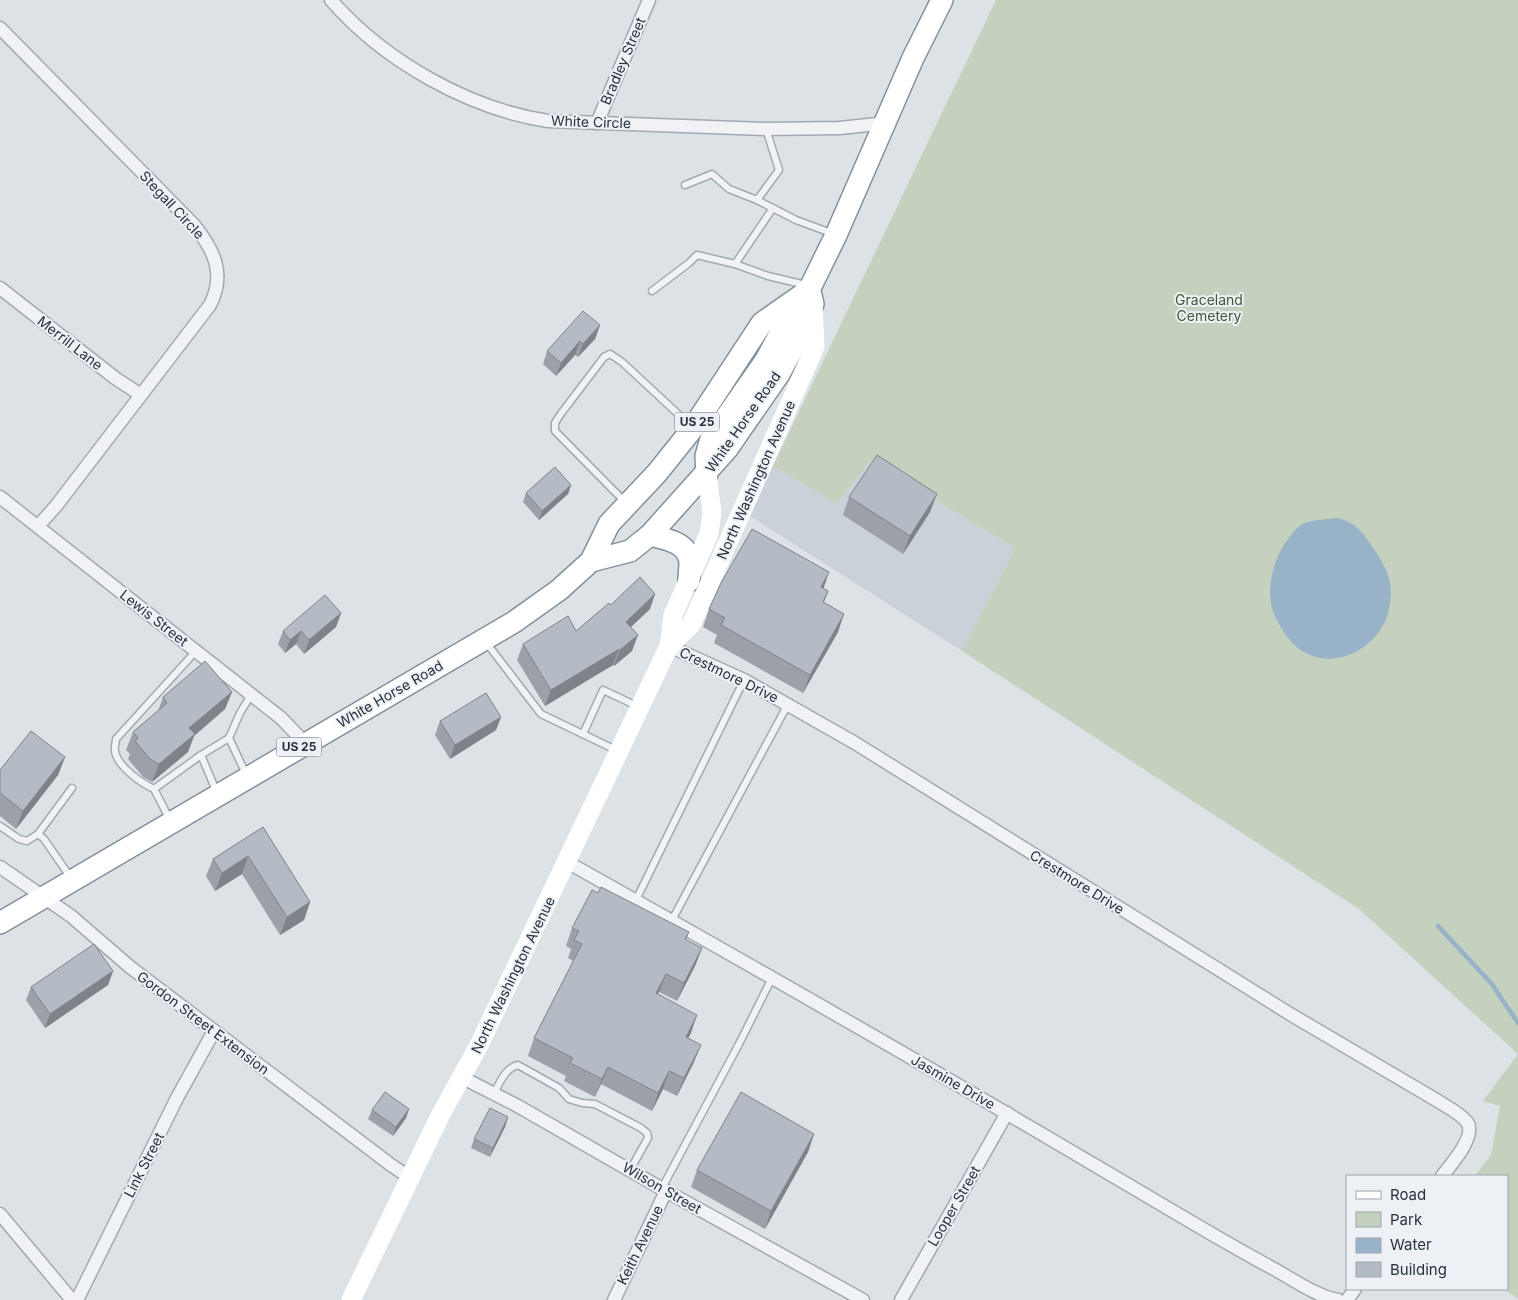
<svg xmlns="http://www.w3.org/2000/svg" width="1518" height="1300" viewBox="0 0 1518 1300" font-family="Inter,sans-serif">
  <rect width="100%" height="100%" fill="#dde2e7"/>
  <path fill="#cbd1d9" d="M870,461l145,87 -53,103 -212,-135 23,-50 64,38z"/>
  <g fill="#c4d1bf">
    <path d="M996,0h522v1054l-159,-145 -397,-258 53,-103 -145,-87 -33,43 -64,-38z"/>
    <path d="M1518,1054v244h-1l-13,-9h3v-113h-32l16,-21 9,-49 -17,-5z"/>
  </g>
  <path fill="#98b2c7" d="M1338,518c21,6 26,17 38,34 5,9 11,17 13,27 3,10 2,20 0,30 -8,40 -58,65 -91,39 -11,-9 -19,-22 -24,-34 -11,-28 3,-70 27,-89 7,-5 28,-6 37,-7z"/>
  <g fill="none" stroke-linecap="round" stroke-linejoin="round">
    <path stroke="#98b2c7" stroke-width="4.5" d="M1438,926l53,57 27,40"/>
    <g stroke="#a3a9b1" stroke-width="9">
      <g id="service">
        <path d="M685,185l27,-11 17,15 28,11 22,-30 -13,-41"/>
        <path d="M757,200l39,20 38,14"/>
        <path d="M773,208l-38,56 33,12 38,9"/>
        <path d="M652,291l37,-28 8,-8 38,9"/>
        <path d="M626,503l-71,-72v-8l5,-8 44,-58 6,-3 12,8 68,63"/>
        <path d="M485,641l56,73 75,36"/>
        <path d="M583,734l20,-44 34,16"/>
        <path d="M246,774l-17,-36 11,-25 11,-18"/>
        <path d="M154,789c-13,-6 -37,-23 -39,-38 -1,-3 1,-9 1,-12l80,-88"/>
        <path d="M217,793l-16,-38 28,-17"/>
        <path d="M170,820l-16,-31 47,-34"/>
        <path d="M0,826l19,13 8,2 11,-7 6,5 27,39"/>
        <path d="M38,834l34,-46"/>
        <path d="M636,900l108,-220"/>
        <path d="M672,920l116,-216"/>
        <path d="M494,1093c6,-10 11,-25 24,-28l41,23 10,11 13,4 13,1 46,24 6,5 1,5 -18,32"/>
        <path d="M662,1188l77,-144 33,-66"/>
      </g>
    </g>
    <g stroke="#a3a9b1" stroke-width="15">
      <g id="minor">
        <path d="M331,0c53,61 138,109 217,121l218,8 74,-1 46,-5"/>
        <path d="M0,28l194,197c20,25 32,49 16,80l-154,201 -18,20"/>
        <path d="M597,123l52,-123"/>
        <path d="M0,288l115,90 26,17"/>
        <path d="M0,497l281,221 24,25"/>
        <path d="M669,646l75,34 111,63 435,271 148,87c9,6 22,12 29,21 10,14 -17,44 -25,54"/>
        <path d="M567,862c182,102 362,205 541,311 55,32 110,66 166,96 20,11 42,27 64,31"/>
        <path d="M0,867l71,49 59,51 261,198 18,12"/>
        <path d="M461,1077l55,28 150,86 197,109"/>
        <path d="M0,1214l72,86"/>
        <path d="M77,1300l100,-202 37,-67"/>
        <path d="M614,1300l52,-109"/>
        <path d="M901,1300l106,-187"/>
        <path d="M1347,1300l8,-11"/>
      </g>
    </g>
    <g stroke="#85909d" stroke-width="24">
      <g id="trunk">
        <path d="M707,474l-1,-18 5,-17 55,-79 16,-30 27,-40 27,-55 77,-177 29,-58"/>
        <path d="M650,535c15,4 38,7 40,27 0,6 -1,13 -1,19"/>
        <path d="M591,561l39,-10 20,-16 77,-86 52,-75 20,-37 14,-33 -2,-9"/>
        <path d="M0,923l514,-301 45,-32 32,-29 18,-37 48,-51 36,-45 69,-105 47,-33"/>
      </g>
    </g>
    <use href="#service" stroke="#f0f2f5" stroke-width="6"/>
    <use href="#minor" stroke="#f0f2f5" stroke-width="12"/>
    <g stroke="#fff" stroke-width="19">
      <path d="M669,646l22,-21 124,-278 -2,-43"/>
      <path d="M351,1300l90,-186 37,-67 191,-401 4,-31 36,-81 3,-21 -5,-39"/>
    </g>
    <use href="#trunk" stroke="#fff" stroke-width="21"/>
  </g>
  <g fill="#9ca1a9">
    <path d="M600,325l-5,14 -17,18 -3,-2 -19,21 -13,-12 4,-13z"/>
    <path d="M571,485l-3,9 -29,26 -16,-18 3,-9z"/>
    <path d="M849,497l81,15 -27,42 -60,-39z"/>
    <path d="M823,588l5,3 -4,12 14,29 -35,61 -89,-50 3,-8 -14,-8 6,-18z"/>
    <path d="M611,605l39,4 -19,18 1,24 -18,15 -1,-1 -68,41 -28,-46 6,-16 53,-13z"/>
    <path d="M341,613l-5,14 -32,27 -8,-10 -11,9 -7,-9 5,-13z"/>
    <path d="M232,692l-7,17 -31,27 -6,16 -36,30 -9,-5 -15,-18 2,-5 -4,-4 7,-18 25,-21 5,-14z"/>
    <path d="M501,717l-5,13 -46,29 -15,-24 5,-14z"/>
    <path d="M65,757l-7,18 -42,54 -16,-13v-46z"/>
    <path d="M263,827l47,75 -6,18 -24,15 -38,-61 -27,17 -9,-15 7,-17z"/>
    <path d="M598,893l91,39 -3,8 16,8 -7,18 -18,35 -18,-9 -1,2 33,39 -3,5 6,24 -17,34 -14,-7 -11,22 -51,-27 -6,13 -31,-16 2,-5 -38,-20 6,-18 39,-77 -5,-3 3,-9 -5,-3 6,-18z"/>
    <path d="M113,971l-5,14 -63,43 -19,-28 5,-13z"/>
    <path d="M409,1109l-3,9 -13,18 -25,-17 4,-9z"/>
    <path d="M508,1117l-3,10 -15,30 -19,-9 3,-9z"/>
    <path d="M814,1134l-6,18 -43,77 -74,-42 6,-17z"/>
  </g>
  <g fill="#7f8389">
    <path d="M600,325l-5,14 -17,18 5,-13z"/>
    <path d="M580,341l-5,14 -19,21 5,-13z"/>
    <path d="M571,485l-3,9 -29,26 3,-9z"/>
    <path d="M937,494l-7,18 -27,42 7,-18z"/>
    <path d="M829,572l-6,18 -2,-3z"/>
    <path d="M655,594l-5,15 -30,28 6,-15z"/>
    <path d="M341,613l-5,14 -32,27 5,-14z"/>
    <path d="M844,614l-6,18 -35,61 7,-18z"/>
    <path d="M301,631l-5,13 -11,9 5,-13z"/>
    <path d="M638,635l-6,16 -18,15 6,-16z"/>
    <path d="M619,649l-6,16 -68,41 6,-16z"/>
    <path d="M232,692l-7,17 -31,27 -6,16 -36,30 7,-18 30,-36z"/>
    <path d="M501,717l-5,13 -46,29 5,-14z"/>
    <path d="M65,757l-7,18 -42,54 7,-18z"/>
    <path d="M248,856l-6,18 -27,17 7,-18z"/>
    <path d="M310,902l-6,18 -24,15 7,-18z"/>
    <path d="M702,948l-7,18 -18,35 7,-18z"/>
    <path d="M113,971l-5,14 -63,43 5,-14z"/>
    <path d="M666,974l-7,18 -10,19 7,-18z"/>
    <path d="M697,1015l-6,18 -12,22 7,-18z"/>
    <path d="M701,1045l-7,17 -17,34 7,-18z"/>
    <path d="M608,1067l-7,17 -6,13 7,-18z"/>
    <path d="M669,1071l-6,18 -11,22 6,-18z"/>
    <path d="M409,1109l-3,9 -13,18 3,-9z"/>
    <path d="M508,1117l-3,10 -15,30 3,-9z"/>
    <path d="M814,1134l-6,18 -43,77 6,-18z"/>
  </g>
  <g fill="#b5bbc4" stroke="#7f8389">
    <path d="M583,311l17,14 -17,19 -3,-3 -19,22 -14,-12z"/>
    <path d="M877,455l60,39 -27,42 -61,-39z"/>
    <path d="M555,467l16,18 -29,26 -16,-18z"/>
    <path d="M752,529l77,43 -8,15 7,4 -5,11 21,12 -34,61 -89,-50 4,-7 -16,-9 12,-26z"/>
    <path d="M640,577l15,17 -29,28 12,13 -18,15 -1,-1 -68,41 -28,-46 45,-28 8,15 33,-28 2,2z"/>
    <path d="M325,595l16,18 -32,27 -8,-9 -11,9 -7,-9z"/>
    <path d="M205,661l27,31 -43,36 6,6 -36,30 -9,-5 -15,-18 3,-3 -5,-6 34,-29 -4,-6z"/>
    <path d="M486,693l15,24 -46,28 -15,-24z"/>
    <path d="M31,731l34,26 -42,54 -23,-18v-23z"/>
    <path d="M263,827l47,75 -23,15 -39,-61 -26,17 -9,-14z"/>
    <path d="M601,887l88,45 -4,7 17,9 -18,35 -18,-9 -10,19 41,22 -11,22 15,8 -17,33 -15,-7 -11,22 -50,-26 -6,12 -32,-16 3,-5 -39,-20 48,-94 -8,-4 5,-9 -7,-3 20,-38 6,3z"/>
    <path d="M94,944l19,27 -63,43 -19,-27z"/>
    <path d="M385,1092l24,17 -13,18 -24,-17z"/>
    <path d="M741,1092l73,42 -43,77 -74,-41z"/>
    <path d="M490,1108l18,9 -15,31 -19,-9z"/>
  </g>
  <g text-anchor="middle" stroke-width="4" stroke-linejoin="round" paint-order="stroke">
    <g fill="#edf1f5" stroke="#626b74" stroke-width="1">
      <rect x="674.5" y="412.5" width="45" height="19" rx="4"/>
      <rect x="276.5" y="737.5" width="45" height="19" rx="4"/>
    </g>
    <g font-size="12" font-weight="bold" fill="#27313d">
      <text x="697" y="426">US 25</text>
      <text x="299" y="751">US 25</text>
    </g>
    <g font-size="14" fill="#27313d" stroke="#edf1f5">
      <text transform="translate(623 61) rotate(-67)" y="5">Bradley Street</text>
      <text transform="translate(591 122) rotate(2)" y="5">White Circle</text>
      <text transform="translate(172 205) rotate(47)" y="5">Stegall Circle</text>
      <text transform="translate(70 343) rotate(38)" y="5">Merrill Lane</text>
      <text transform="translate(743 422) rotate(-55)" y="5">White Horse Road</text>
      <text transform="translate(756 480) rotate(-66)" y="5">North Washington Avenue</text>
      <text transform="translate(154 618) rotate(38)" y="5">Lewis Street</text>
      <text transform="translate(729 675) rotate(26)" y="5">Crestmore Drive</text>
      <text transform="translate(390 694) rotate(-30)" y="5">White Horse Road</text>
      <text transform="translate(1077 882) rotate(32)" y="5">Crestmore Drive</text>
      <text transform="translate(513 975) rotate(-64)" y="5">North Washington Avenue</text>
      <text transform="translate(203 1023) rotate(37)" y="5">Gordon Street Extension</text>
      <text transform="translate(953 1082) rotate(30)" y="5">Jasmine Drive</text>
      <text transform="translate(144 1165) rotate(-63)" y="5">Link Street</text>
      <text transform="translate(662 1188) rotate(30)" y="5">Wilson Street</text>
      <text transform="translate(954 1206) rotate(-60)" y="5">Looper Street</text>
      <text transform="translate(640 1245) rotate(-64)" y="5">Keith Avenue</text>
    </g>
    <g font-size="14" fill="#3e5934" stroke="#edf1f5">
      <text x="1209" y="305">Graceland<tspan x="1209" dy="16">Cemetery</tspan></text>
    </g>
  </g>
  <rect x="1346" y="1175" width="162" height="115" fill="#edf1f5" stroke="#9ea4ab"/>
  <rect x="1356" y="1191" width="25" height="8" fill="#ffffff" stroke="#9ea4ab"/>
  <text x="1390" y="1200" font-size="15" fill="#27313d">Road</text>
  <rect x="1356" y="1212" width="25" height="15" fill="#c4d1bf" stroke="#9ea4ab"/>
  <text x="1390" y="1225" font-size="15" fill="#27313d">Park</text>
  <rect x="1356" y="1238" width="25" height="15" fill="#98b2c7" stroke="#9ea4ab"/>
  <text x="1390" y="1250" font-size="15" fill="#27313d">Water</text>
  <rect x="1356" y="1262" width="25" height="15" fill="#b5bbc4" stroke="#9ea4ab"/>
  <text x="1390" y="1275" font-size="15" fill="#27313d">Building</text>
</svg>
